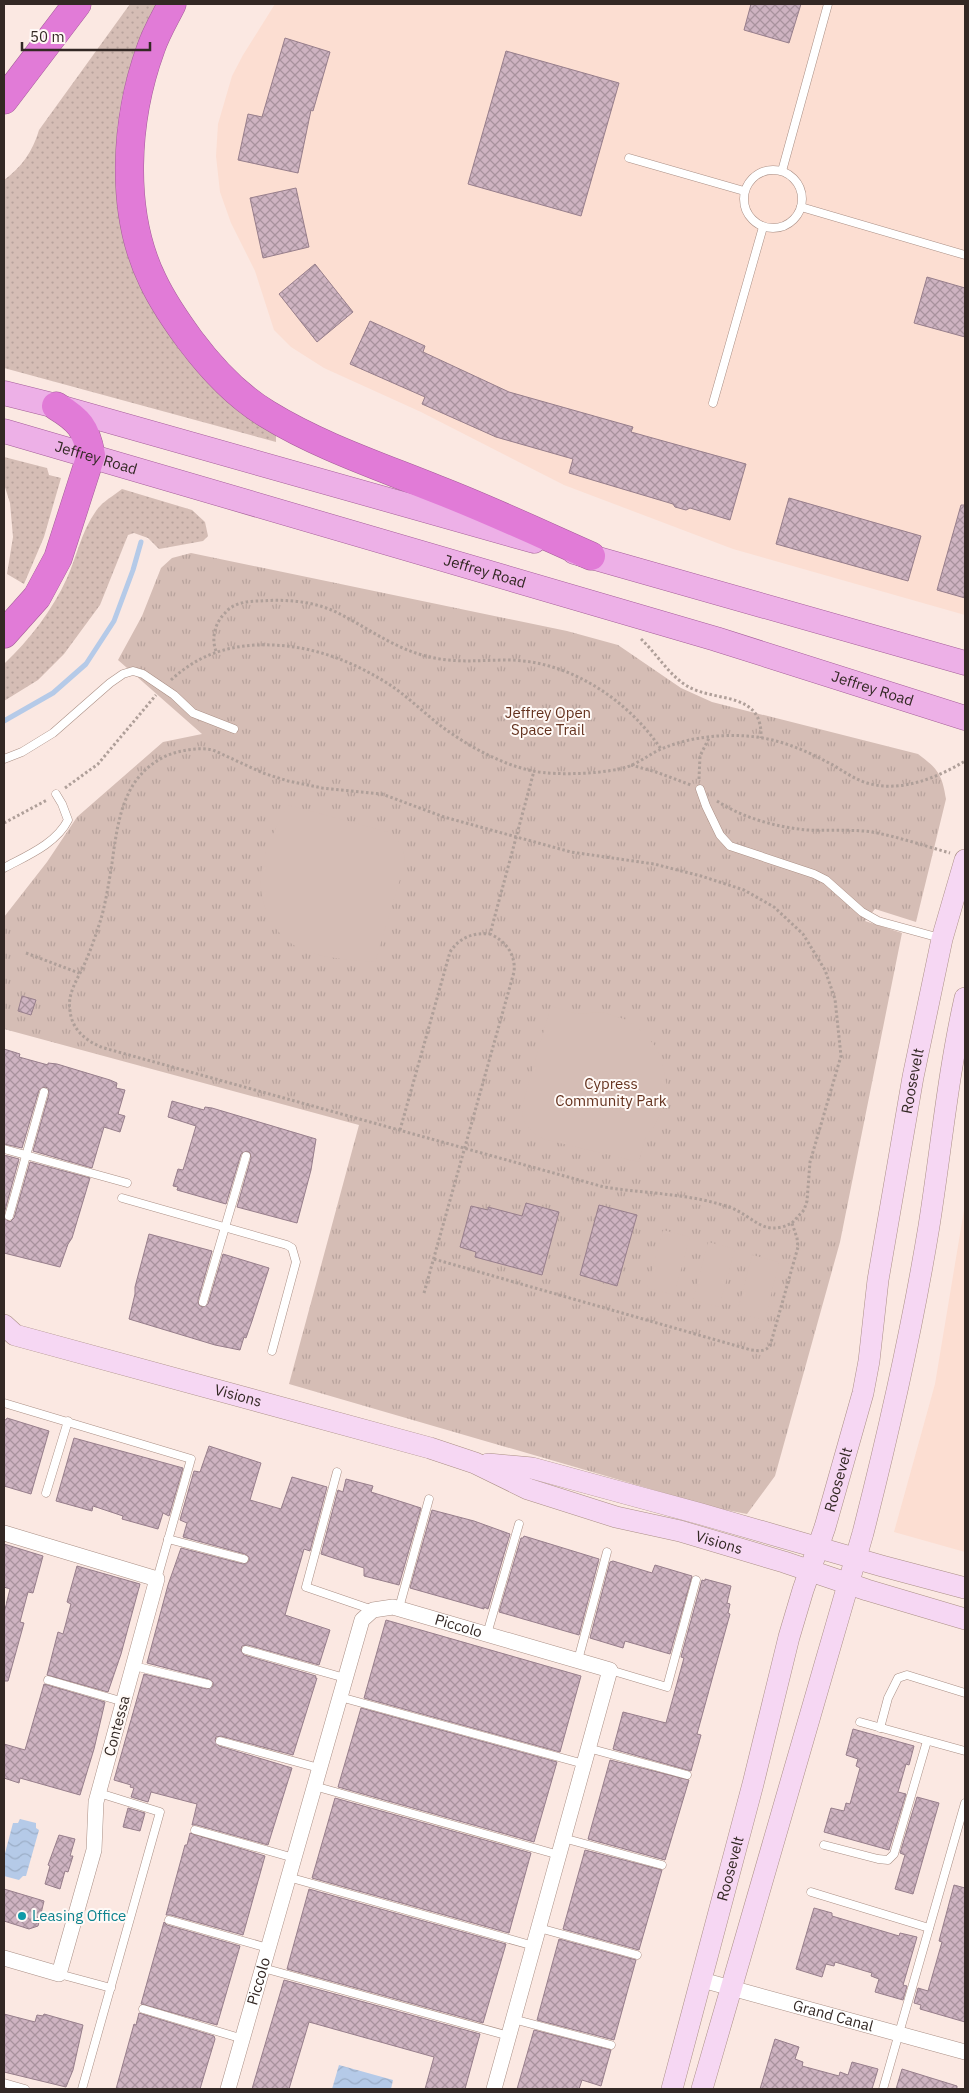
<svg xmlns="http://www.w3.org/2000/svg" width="969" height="2093" viewBox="0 0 969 2093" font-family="'IBM Plex Sans',sans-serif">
  <defs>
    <pattern id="grass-dots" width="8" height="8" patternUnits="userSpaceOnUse" patternTransform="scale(1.25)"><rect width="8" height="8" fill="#d5bdb5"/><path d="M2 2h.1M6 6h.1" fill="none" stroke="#b7a29c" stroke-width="1.8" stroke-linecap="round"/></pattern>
    <pattern id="park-tufts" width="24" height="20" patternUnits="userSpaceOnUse" patternTransform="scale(1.25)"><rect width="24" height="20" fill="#d5bdb5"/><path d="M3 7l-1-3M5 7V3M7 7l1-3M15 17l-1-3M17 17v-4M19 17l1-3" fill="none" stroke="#b7a29c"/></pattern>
    <pattern id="water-waves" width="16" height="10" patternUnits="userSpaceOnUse" patternTransform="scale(1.25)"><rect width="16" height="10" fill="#b5cae8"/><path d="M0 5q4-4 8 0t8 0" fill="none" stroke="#9caec7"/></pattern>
    <pattern id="building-cross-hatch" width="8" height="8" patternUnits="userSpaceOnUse" patternTransform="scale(1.25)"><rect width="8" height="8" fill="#ceb3c1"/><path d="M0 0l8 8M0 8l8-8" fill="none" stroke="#a8929d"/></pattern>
  </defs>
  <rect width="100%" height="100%" fill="#fbe8e2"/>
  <g fill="#fcded2">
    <path d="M275,4h690v611l-232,-66 -169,-64 -143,-73 -97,-44 -33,-21 -17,-17 -19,-59 -24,-48 -11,-31 -4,-36 2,-32 14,-48 11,-21z"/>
    <path d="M965,1204v348l-71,-20 41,-148z"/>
  </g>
  <g fill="url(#grass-dots)">
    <path d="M130,4h29c-28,48 -46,106 -42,162 0,10 5,20 7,29 6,21 12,41 18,62 9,32 15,60 34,88 26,37 64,63 100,90v7l-272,-74v-188c17,-12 29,-29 35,-50z"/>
    <path d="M4,457l43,11 2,7 12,3 -17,59 -20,47 -17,-10 6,-37 -3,-34 -6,-19z"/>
    <path d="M122,489l70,21 13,12 3,14 -5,5 -44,8 -11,-11 -14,-5 -6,2 -28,70 -36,49 -26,26 -34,21v-37c26,-25 48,-53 63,-86 10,-22 14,-46 29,-67 6,-9 17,-15 26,-22z"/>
  </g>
  <path fill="url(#park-tufts)" d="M191,553l376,78 51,14 63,43 31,14 206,52c20,15 24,20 28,45l-30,123 -41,-13 -10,12 37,12 -62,309 -65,234 -28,38 -31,-6 -427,-124 70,-259 -355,-96v-112l43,-55 30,-45 86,-75 39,-8 -84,-74 24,-44 19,-48 11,-10z"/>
  <g fill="#d5bdb5">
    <path d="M288,805l100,27c11,7 17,18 17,31l-30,99c-20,-1 -61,-5 -78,-15 -33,-19 -43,-59 -32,-93 5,-17 15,-33 23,-49z"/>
    <path d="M551,1006l26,8 25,-2 25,8 11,7 18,20 6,14 5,26 -5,23 -9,18 -7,7 -7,27 -92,-22c-16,-6 -26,-17 -25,-34z"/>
    <path d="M663,1230l27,7 -16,58 -27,-7z"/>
    <path d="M708,1242l27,7 -16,58 -26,-7z"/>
    <path d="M752,1255l27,7 -14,58 -28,-7z"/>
  </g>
  <g fill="url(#water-waves)">
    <path d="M20,1819l16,4v5l3,2 -13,46h-3l-4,4 -15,-4v-19l9,-34h5z"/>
    <path d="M339,2065l54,15 -2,9h-59z"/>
  </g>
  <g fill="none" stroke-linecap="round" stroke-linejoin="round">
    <path stroke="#b5cae8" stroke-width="5" d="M4,721l49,-28 33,-29 28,-43 19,-51 8,-28"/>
  </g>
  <g fill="url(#building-cross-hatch)" stroke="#977e8b">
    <path d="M751,4h50l-12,39 -45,-13z"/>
    <path d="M285,38l45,14 -17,59 -2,-1 -13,63 -60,-13 10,-46 14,3z"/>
    <path d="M506,51l113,32 -38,133 -113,-32z"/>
    <path d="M296,188l13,59 -46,11 -13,-60z"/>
    <path d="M315,264l38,48 -36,30 -38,-48z"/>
    <path d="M927,277l38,11v49l-51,-14z"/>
    <path d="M370,321l55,25 -2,6 86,40 124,35 -2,5 115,32 -16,56 -40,-12 -4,2 -11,-3 -2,-3 -104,-31 4,-14 -77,-22 -74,-33 3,-7 -75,-33z"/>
    <path d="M789,498l132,38 -13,45 -132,-37z"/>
    <path d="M961,505h4v93l-28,-8z"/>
    <path d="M22,996l14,4 -5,15 -13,-4z"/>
    <path d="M4,1049l16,5 -1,3 29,8v-2l9,1 53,16 7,3 -1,5 9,2 -7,24 7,2 -5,16 -16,-5 -12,41 -59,-17 16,-57 -1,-6 -3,-1 -6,3 -17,58 -18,-4z"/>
    <path d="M172,1101l32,9 1,-3 7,1 104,31 -5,31 -14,53 -60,-16 14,-49 -1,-5 -3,-2 -6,3 -15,50 -49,-14 1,-3 -5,-1 5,-17 5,1 13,-44 -28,-9z"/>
    <path d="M4,1155l15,4 -15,55z"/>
    <path d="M30,1162l60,16 -18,60 -4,6 -8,23 -56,-14v-35l6,4 4,-4z"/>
    <path d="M526,1203l33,9 -17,63 -67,-18 1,-5 -16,-5 11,-41 17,4v-3l34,9z"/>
    <path d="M599,1205l38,10 -20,71 -37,-11z"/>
    <path d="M149,1234l63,17 -14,49 1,5 3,2 6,-3 15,-50 46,14 -17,53 -6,17 -2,-1 -4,13 -25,-5 -86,-26 6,-25v-7z"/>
    <path d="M7,1418l42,13 -18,63 -27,-8v-67l2,1z"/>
    <path d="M74,1438l109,30 -14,48 -6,-3 -5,16 -36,-10 1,-3 -30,-10 -1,5 -36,-10z"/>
    <path d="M209,1446l52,17 -11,37 31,9 11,-32 35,10 -17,64 -6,-2 -19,66 45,15 -11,35 -71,-20 -6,1 -1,3 3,6 72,21 -1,2h2l-24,77 -72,-19 -5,1 -1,3 4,6 73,22 -24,77 -71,-20h-5l5,-21 -46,-12 -3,10 -17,-5 3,-9 -4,-1 1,-2 -17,-5 30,-106 63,15 6,-3v-4l-4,-3 -62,-16 21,-78 13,-37 62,16 6,-3v-4l-4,-3 -62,-17 4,-14 -7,-3 14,-49 6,1z"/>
    <path d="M346,1479l27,7 -2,6 50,16 -22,77 -35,-9v-8l-43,-14 17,-64 5,2z"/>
    <path d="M432,1510l42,11 36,13 -22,75 -4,-2v2l-74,-21z"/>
    <path d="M524,1536l75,23 -20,76 -80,-23 22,-74h2z"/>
    <path d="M4,1544l39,12 -10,37 -5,-1 -8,30 4,1 -16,58h-4v-68l6,-24 -6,-2z"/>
    <path d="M613,1561l39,12 3,-8 37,11 -22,78 -45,-13 -2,7 -33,-10 20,-76z"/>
    <path d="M77,1566l63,18 -19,70 -13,38 -61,-17 11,-43 5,2 8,-30 -4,-2z"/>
    <path d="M705,1579l26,7 -4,17 3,1 -2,9 2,1 -33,120 4,1 -10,36 -78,-22 10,-37 43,11 18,-65 -3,-1 21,-77 3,1z"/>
    <path d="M386,1620l195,56 -21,76 -196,-54z"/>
    <path d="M44,1684l61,18 -11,47 -14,46 -60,-17 -1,5 -15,-5v-34l21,6z"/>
    <path d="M361,1708l196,54 -23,80 -196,-55z"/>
    <path d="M853,1729l61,17 -5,19 -3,-1 -8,28 8,2 -17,56 -65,-18 7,-24 13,3 2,-8 4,1 10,-36 -4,-2 2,-7 -12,-4z"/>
    <path d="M610,1760l79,20 -24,80 -77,-21z"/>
    <path d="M917,1797l22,6 -26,91 -18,-5 10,-34 -5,-2z"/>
    <path d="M335,1798l196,55 -22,80 -197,-55z"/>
    <path d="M128,1808l17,5 -5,18 -17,-4z"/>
    <path d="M190,1833l75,23 -22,79 -72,-20h-5l19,-70h2z"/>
    <path d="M59,1835l16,4 -5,17h3l-5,16 -3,-1 -5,18 -15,-5 5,-18 -2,-1z"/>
    <path d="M585,1850l77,20 -23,80 -76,-21z"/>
    <path d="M954,1885l11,3v134l-45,-13 1,-4 -7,-2 4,-15 10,3 14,-49 -3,-1z"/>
    <path d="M4,1889l40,12 -6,25 -9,3 -25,-8z"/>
    <path d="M309,1889l197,55 -23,79 -196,-54z"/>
    <path d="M814,1908l18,5v3l67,20 1,-3 17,4 -14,48 4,1 -4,14 -28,-8 4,-13 -8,-3 1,-3 -37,-11 -1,4 -8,-2 -4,13 -26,-8z"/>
    <path d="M164,1922l3,3 73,21 -23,79 -76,-21z"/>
    <path d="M559,1939l77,21 -22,80 -77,-20z"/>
    <path d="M284,1980l196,54 -15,55h-40l9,-32 -125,-35 -20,67h-37z"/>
    <path d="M139,2013l75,23 1,3 -15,50h-84l18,-65 2,1z"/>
    <path d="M4,2014l31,8 2,-7 6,1 1,-2 39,11 -10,45 -7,17 -62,-15z"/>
    <path d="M534,2030l77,20 -10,36 -19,-6 -3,9h-62z"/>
    <path d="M775,2039l24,8 -4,12 8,3 -1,4 37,10 1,-4 8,3 4,-13 26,7 -6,20h-112z"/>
    <path d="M902,2069l55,17v3h-61z"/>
  </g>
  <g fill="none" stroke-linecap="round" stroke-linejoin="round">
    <g stroke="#aa8f85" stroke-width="9">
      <g id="lane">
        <path d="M629,158l115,33"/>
        <circle cx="773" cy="199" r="29"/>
        <path d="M782,171l46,-167"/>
        <path d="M801,207l164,48"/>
        <path d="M713,403l50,-176"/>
        <path d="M4,759l18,-7 31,-19 57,-50 13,-9 10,-3 10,3 31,21 19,18 41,16"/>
        <path d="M700,789l6,17 14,29 10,11 84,28 12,6 36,32 16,9 62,17"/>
        <path d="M4,868c22,-12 52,-24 64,-48l-6,-16 -6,-10"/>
        <path d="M4,1149l123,34"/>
        <path d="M122,1198l165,47 5,3 4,14 -24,89"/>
        <path d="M9,1216l35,-124"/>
        <path d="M203,1302l43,-146"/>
        <path d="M4,1403l187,56 -34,120"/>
        <path d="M337,1472l-31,115 67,23"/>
        <path d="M46,1493l22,-72"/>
        <path d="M168,1539l76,20"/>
        <path d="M399,1608l30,-109"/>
        <path d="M487,1634l32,-110"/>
        <path d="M246,1650l99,28"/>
        <path d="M578,1660l29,-108"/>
        <path d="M134,1666l74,18"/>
        <path d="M610,1670l57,17 29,-107"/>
        <path d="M48,1680l76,22"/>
        <path d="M340,1697l244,67"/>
        <path d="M860,1722l105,29"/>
        <path d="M880,1728l8,-30 10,-20 9,-3 58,18"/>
        <path d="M220,1741l99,27"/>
        <path d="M588,1748l99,27"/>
        <path d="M314,1786l245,69"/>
        <path d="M195,1830l99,28"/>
        <path d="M563,1838l99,27"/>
        <path d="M824,1845l54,14 10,1 6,-6 33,-113"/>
        <path d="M288,1877l246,69"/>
        <path d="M811,1892l118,36"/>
        <path d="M169,1920l99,28"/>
        <path d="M539,1928l98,27"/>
        <path d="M263,1968l246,68"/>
        <path d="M59,1974l52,14"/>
        <path d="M143,2009l100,30"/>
        <path d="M513,2019l98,26"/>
        <path d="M4,2083l21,6"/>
        <path d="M82,2089l78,-277 -61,-19"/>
        <path d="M883,2089l82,-286"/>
      </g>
    </g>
    <g stroke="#aa8f85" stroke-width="16">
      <g id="street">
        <path d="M4,1533l153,46 -61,223 -2,48 -35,124 -55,-16"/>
        <path id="s1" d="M702,1980l263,72"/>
        <path id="s2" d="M228,2089l134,-469 11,-10 20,-3 217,63 -116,419"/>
      </g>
    </g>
    <g stroke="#aa8f85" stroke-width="22">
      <g id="secondary">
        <path id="s3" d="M4,1325l11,10 415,113 45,15 53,26 88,28 64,14 104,31 83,28 98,29"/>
        <path d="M488,1464l44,4 169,46 181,52 83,22"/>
        <path id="s4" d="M672,2089l81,-305 36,-147 14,-47 22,-63 38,-134 6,-32 9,-81 35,-203 29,-138 23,-79"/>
        <path d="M702,2089l161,-556c26,-102 49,-203 66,-307 12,-76 19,-153 36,-228"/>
      </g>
    </g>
    <g stroke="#a45e98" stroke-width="25">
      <g id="primary">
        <path d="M4,393l52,13 478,135"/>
        <path id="s5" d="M4,431l712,208 249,79"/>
        <path d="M574,552l391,111"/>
      </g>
    </g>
    <g stroke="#a45e98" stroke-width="29">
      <g id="highway">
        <path d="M172,4c-7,14 -16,29 -21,44 -26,71 -32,164 2,233 10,21 23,40 37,59 21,28 47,56 77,74 52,32 112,52 169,75 52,20 103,44 155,67"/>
        <path d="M4,100l73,-96"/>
        <path d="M4,634l33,-37 21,-39 33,-103c-5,-27 -12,-35 -35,-49"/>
      </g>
    </g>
    <g stroke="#af9f99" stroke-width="3" stroke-dasharray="2.5 2.5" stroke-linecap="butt">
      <path d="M641,639c16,15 28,36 46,47 28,17 76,4 74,52"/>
      <path d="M216,651c-5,-13 -1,-28 9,-38 8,-10 22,-12 35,-12 26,-2 54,0 78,12 28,14 53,33 84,42 30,9 57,5 87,5 61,1 119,40 152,89"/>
      <path d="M171,680c25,-23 51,-33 85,-35 48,-2 91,13 131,38 19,12 36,29 54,43 27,20 59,38 92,45 23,5 79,3 99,-6 9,-4 17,-10 27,-15 26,-12 59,-16 88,-14 29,2 56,13 82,27 12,6 24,16 38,20 33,10 70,-5 98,-22"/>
      <path d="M631,765l25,7 35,13"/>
      <path d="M699,779l1,-23 9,-18"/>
      <path d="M65,788l33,-24 58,-69"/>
      <path d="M717,801c26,17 59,26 90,29 22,1 44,-1 65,2 27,5 53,14 78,21"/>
      <path d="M4,823l43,-23"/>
      <path d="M26,953l53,20"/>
      <path d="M400,1130l50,-178c9,-14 23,-20 40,-18"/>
      <path d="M434,1259l317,91c8,1 13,2 19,-4l28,-99 -1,-9 -5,-15c-29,15 -38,-7 -63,-16 -42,-14 -82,-13 -125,-20l-500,-139c-17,-6 -32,-18 -34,-37 -3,-17 7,-31 14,-46 7,-15 12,-31 17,-46 5,-18 8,-37 11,-56 6,-43 11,-88 56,-108 14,-5 30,-8 45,-5l50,23 25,8 34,7 60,6 62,23 127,35 83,12 47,12 43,14 30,17 29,27 22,36 10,29 6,57 -31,106 -3,39 -3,9 -12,13"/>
      <path d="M424,1293l90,-321c2,-17 -8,-31 -24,-38l44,-163"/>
    </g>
    <use href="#lane" stroke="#fff" stroke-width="8"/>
    <use href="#street" stroke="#fff" stroke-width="15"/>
    <use href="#secondary" stroke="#f6d7f3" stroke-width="21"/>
    <use href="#primary" stroke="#edb0e7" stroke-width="24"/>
    <use href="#highway" stroke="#e17bd7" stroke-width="28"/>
  </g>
  <circle fill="#0f9aa8" stroke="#fff9f6" stroke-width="2" cx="22" cy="1916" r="5"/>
  <g text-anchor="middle" stroke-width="4" stroke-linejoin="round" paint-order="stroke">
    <g font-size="15" fill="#332824" stroke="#fff9f6">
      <text dy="5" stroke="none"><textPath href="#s5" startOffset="96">Jeffrey Road</textPath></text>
      <text dy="5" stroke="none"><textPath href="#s5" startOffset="501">Jeffrey Road</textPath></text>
      <text dy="5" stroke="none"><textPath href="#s5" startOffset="906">Jeffrey Road</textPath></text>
      <text dy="5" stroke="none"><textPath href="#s4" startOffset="1038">Roosevelt</textPath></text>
      <text dy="5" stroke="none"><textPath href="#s3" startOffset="246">Visions</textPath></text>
      <text dy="5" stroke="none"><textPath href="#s4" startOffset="632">Roosevelt</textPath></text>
      <text dy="5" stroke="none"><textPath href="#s3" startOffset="750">Visions</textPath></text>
      <text dy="5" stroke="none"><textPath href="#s2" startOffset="591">Piccolo</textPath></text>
      <text transform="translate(117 1726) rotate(-75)" y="5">Contessa</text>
      <text dy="5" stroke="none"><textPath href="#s4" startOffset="228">Roosevelt</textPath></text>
      <text dy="5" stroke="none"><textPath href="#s2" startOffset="112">Piccolo</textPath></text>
      <text dy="5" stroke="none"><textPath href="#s1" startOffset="136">Grand Canal</textPath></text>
    </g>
    <g font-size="15" fill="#63311d" stroke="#fff9f6">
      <text x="548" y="718">Jeffrey Open<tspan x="548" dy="17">Space Trail</tspan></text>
      <text x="611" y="1089">Cypress<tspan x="611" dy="17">Community Park</tspan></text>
    </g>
    <g font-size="15" fill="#0d838f" stroke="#fff9f6" text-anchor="start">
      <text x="32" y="1921">Leasing Office</text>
    </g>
  </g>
  <rect width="969" height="2093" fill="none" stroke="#332824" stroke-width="10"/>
  <path d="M22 42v8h128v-8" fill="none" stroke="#332824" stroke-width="2.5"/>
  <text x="30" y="42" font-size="15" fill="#332824" stroke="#fff9f6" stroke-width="4" paint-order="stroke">50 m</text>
</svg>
